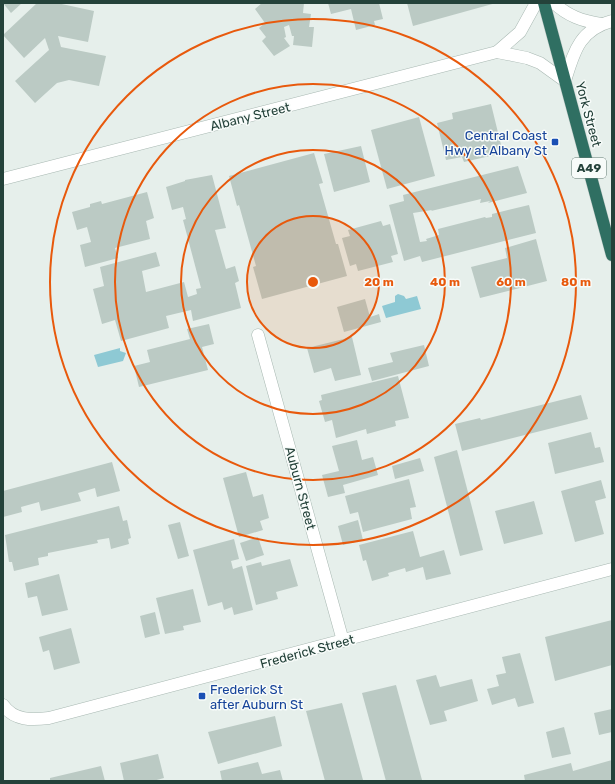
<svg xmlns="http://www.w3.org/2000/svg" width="615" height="784" viewBox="0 0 615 784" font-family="Rubik,sans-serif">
  <rect width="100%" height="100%" fill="#e6efeb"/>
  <g fill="#8ec9d4">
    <path d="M398,294l6,2 2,3 11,-3 4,13 -35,9 -4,-12 13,-4v-6z"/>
    <path d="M120,348v3l6,2 -3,8 -25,6 -4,-12z"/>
  </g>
  <g fill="#bbcac4">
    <path d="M3,3h19l-11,10z"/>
    <path d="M37,3h20l37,8 -6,31 -30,-6 3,11 45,9 -7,30 -30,-6 -12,3 -22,20 -20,-22 34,-31 -4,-12 -21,20 -21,-23z"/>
    <path d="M262,3h42l-1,10 8,1 -2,13h5l-2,20 -19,-2 1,-9h-2l-3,-11 -5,2 2,10 -2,1 6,8 -16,10 -12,-15 4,-4 -7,-9 6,-5 -10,-14z"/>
    <path d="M328,3h51l4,16 -9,2 1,4 -19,5 -5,-21 -20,5z"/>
    <path d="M407,3h89l-83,23z"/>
    <path d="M491,104l12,49 -39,9 -2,-5 -16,3 -9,-37 16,-4 -1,-6z"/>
    <path d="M419,117l16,59 -48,13 -16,-59z"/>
    <path d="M361,146l9,36 -36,10 -10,-38z"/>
    <path d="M314,153l9,30 -4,1 17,60h2l9,32 -85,23 -9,-32 3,-1 -17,-61 -2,1 -8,-30z"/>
    <path d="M518,166l9,27 -39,10 2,-2 -10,2 1,-4 -50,12 1,-1 -19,3 7,29 7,-1 -1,-2 13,-4 -1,-6 47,-12 1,1 6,-1v-3l37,-9 7,28 -114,29 -2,-6 -16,5 -15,-56 15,-4 -1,-6z"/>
    <path d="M212,175l14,53 -11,2 11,39 9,-3 4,15 -4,2 6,25 -48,13 -2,-11 -25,6 3,12 -48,13 -6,-21 -13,4 -9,-35 11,-3 -4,-19 56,-15 4,14 -18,5 4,21 38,-10 4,15 9,-3 -1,-5 5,-1 -18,-68 3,-1 -3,-12 -11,3 -6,-23 19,-6v-1z"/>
    <path d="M147,192l7,26 -8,3 4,18 -35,9 3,10 -33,9 -5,-22 11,-3 -4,-15 -10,3 -5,-18 18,-5v-3l11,-3 1,3z"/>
    <path d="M381,221l2,5 7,-2 8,30 -7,2 2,6 -35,9 -2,-7 -6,2 -8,-28 8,-2 -2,-6z"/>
    <path d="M536,239l11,42 -67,17 -9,-31 36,-9 -2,-10z"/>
    <path d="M365,299l5,18 9,-3 2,8 -37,10 -7,-25z"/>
    <path d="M209,324l5,20 -12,3 6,23 -69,17 -5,-21 16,-4 -3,-12 43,-11 -3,-10z"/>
    <path d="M352,337l9,38 -26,6 -4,-13 -17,5 -7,-25z"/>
    <path d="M424,345l5,21 -57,15 -4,-13 25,-6 -3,-9z"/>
    <path d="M398,376l11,42 -14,3 1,5 -29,8 -1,-5 -30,9 -4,-18 -7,2 -6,-21 3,-1 -1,-5z"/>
    <path d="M581,395l7,24 -126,32 -7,-27 25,-6 1,2z"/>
    <path d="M591,432l4,16 5,-1 4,15 -49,12 -7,-31z"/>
    <path d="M357,440l5,20 11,-3 5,18 -35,10 2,8 -17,4 -6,-22 17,-4 -7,-25z"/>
    <path d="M457,450l26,100 -23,6 -26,-99z"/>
    <path d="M420,458l4,13 -29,8 -3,-13z"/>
    <path d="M112,462l8,29 -23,6 -2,-9 -17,5 3,8 -40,10 -2,-9 -18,5 1,5 -19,5v-26z"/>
    <path d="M246,472l7,25 10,-3 6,24 -9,3 3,9 -24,7 -16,-59z"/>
    <path d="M409,479l7,28 -6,1 2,11 -49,13 -5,-20 -8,2 -5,-18z"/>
    <path d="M601,480l5,18 -11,3 9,33 -29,8 -14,-51z"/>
    <path d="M534,501l9,33 -39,10 -9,-33z"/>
    <path d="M119,506l4,15 4,-1 4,18 -3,1 1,5 -18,5 -2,-11 -12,2 1,3 -50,10v3l-10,2 1,7 -25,6 -2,-9h-3l-4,-27z"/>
    <path d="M358,520l5,20 -20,5 -5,-19z"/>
    <path d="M180,522l9,34 -11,3 -10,-34z"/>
    <path d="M413,531l7,26 24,-7 7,24 -25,6 -3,-13 -17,5 -1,-4 -17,5 1,3 -17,5 -6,-21 -3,1 -4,-16z"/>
    <path d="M258,537l6,18 -18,6 -6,-18z"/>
    <path d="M234,539l5,20 -8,2 2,8 9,-3 11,44 -19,5 -2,-8 -8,3 -2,-8 -14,4 -15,-56z"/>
    <path d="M290,559l8,27 -22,6 2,7 -22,6 -10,-39 15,-4 1,4z"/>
    <path d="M59,574l9,36 -26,6 -5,-20 -9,2 -3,-15z"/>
    <path d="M193,589l8,33 -18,4 1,4 -19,4 -9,-36z"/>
    <path d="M155,612l5,22 -15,4 -5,-22z"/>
    <path d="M612,620v45l-57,16 -10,-44z"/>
    <path d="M71,628l9,35 -26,7 -5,-20 -6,2 -4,-15z"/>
    <path d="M520,653l14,50 -16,4 -3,-9 -23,7 -5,-16 12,-3 -3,-11 10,-2 -4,-16z"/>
    <path d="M436,675l4,12 32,-8 6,22 -34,10 3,10 -17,4 -14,-45z"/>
    <path d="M396,685l26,95 -4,1h-32l-24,-88z"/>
    <path d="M342,703l21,77 -38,1 -19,-70z"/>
    <path d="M612,709v23l-13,3 -5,-22z"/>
    <path d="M275,716l7,30 -64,18 -10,-32z"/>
    <path d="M564,727l7,27 -19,4 -6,-26z"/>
    <path d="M158,754l6,24 -11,3h-29l-4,-18z"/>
    <path d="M612,760v21h-87l-1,-6 47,-12 2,8z"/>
    <path d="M258,762l4,12 18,-4 3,11h-61l-2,-10z"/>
    <path d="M101,766l4,15h-55v-3z"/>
  </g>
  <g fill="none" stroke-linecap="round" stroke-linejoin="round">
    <g stroke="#a8b8b2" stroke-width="13">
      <g id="street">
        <path d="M554,3c14,13 28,18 47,21"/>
        <path d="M497,52l23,-20 16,-29"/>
        <path d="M3,179l494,-127 30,6 13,5 25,18c9,-29 14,-51 47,-60"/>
        <path d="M258,335l85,306"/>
        <path d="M3,705c11,16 29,15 46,13l563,-149"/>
      </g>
    </g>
    <g stroke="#c2cac8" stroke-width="13">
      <path id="highway" d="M544,3l68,252"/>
    </g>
    <use href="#street" stroke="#fff" stroke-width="12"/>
    <use href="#highway" stroke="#2f6f62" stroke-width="12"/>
  </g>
  <circle cx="313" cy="282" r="66" fill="#e8590c" fill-opacity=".12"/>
  <g fill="none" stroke="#e8590c" stroke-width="2">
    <circle cx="313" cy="282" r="66"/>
    <circle cx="313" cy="282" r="132"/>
    <circle cx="313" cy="282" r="198"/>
    <circle cx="313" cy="282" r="263"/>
  </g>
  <g fill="#1a4fb4" stroke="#f7fbf9" stroke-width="1.5">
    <rect x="551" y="138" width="8" height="8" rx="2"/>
    <rect x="198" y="692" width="8" height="8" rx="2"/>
  </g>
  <g text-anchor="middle" stroke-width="3" stroke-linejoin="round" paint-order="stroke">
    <rect fill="#f7fbf9" stroke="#637a73" stroke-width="1" x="572" y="158" width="34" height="20" rx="3"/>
    <g font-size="12" font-weight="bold" fill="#24423a">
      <text x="589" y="172">A49</text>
    </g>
    <g font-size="13" fill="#24423a" stroke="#f7fbf9">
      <text transform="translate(589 114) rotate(75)" y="5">York Street</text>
      <text transform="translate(250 116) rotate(-14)" y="5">Albany Street</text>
      <text transform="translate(301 488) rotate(75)" y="5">Auburn Street</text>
      <text transform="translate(307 651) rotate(-15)" y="5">Frederick Street</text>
    </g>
    <g font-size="13" fill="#164399" stroke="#f7fbf9" text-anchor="end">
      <text x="547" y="140">Central Coast<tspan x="547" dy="15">Hwy at Albany St</tspan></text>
      <text x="210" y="694" text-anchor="start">Frederick St<tspan x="210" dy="15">after Auburn St</tspan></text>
    </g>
  </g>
  <circle cx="313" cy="282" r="6" fill="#e8590c" stroke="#f7fbf9" stroke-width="2"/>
  <g font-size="12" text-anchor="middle" font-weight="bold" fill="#e8590c" stroke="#f7fbf9" stroke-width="3" stroke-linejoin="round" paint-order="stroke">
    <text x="379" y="286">20 m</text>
    <text x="445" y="286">40 m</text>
    <text x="511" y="286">60 m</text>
    <text x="576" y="286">80 m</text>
  </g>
  <rect width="615" height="784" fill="none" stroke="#24423a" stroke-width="8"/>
</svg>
